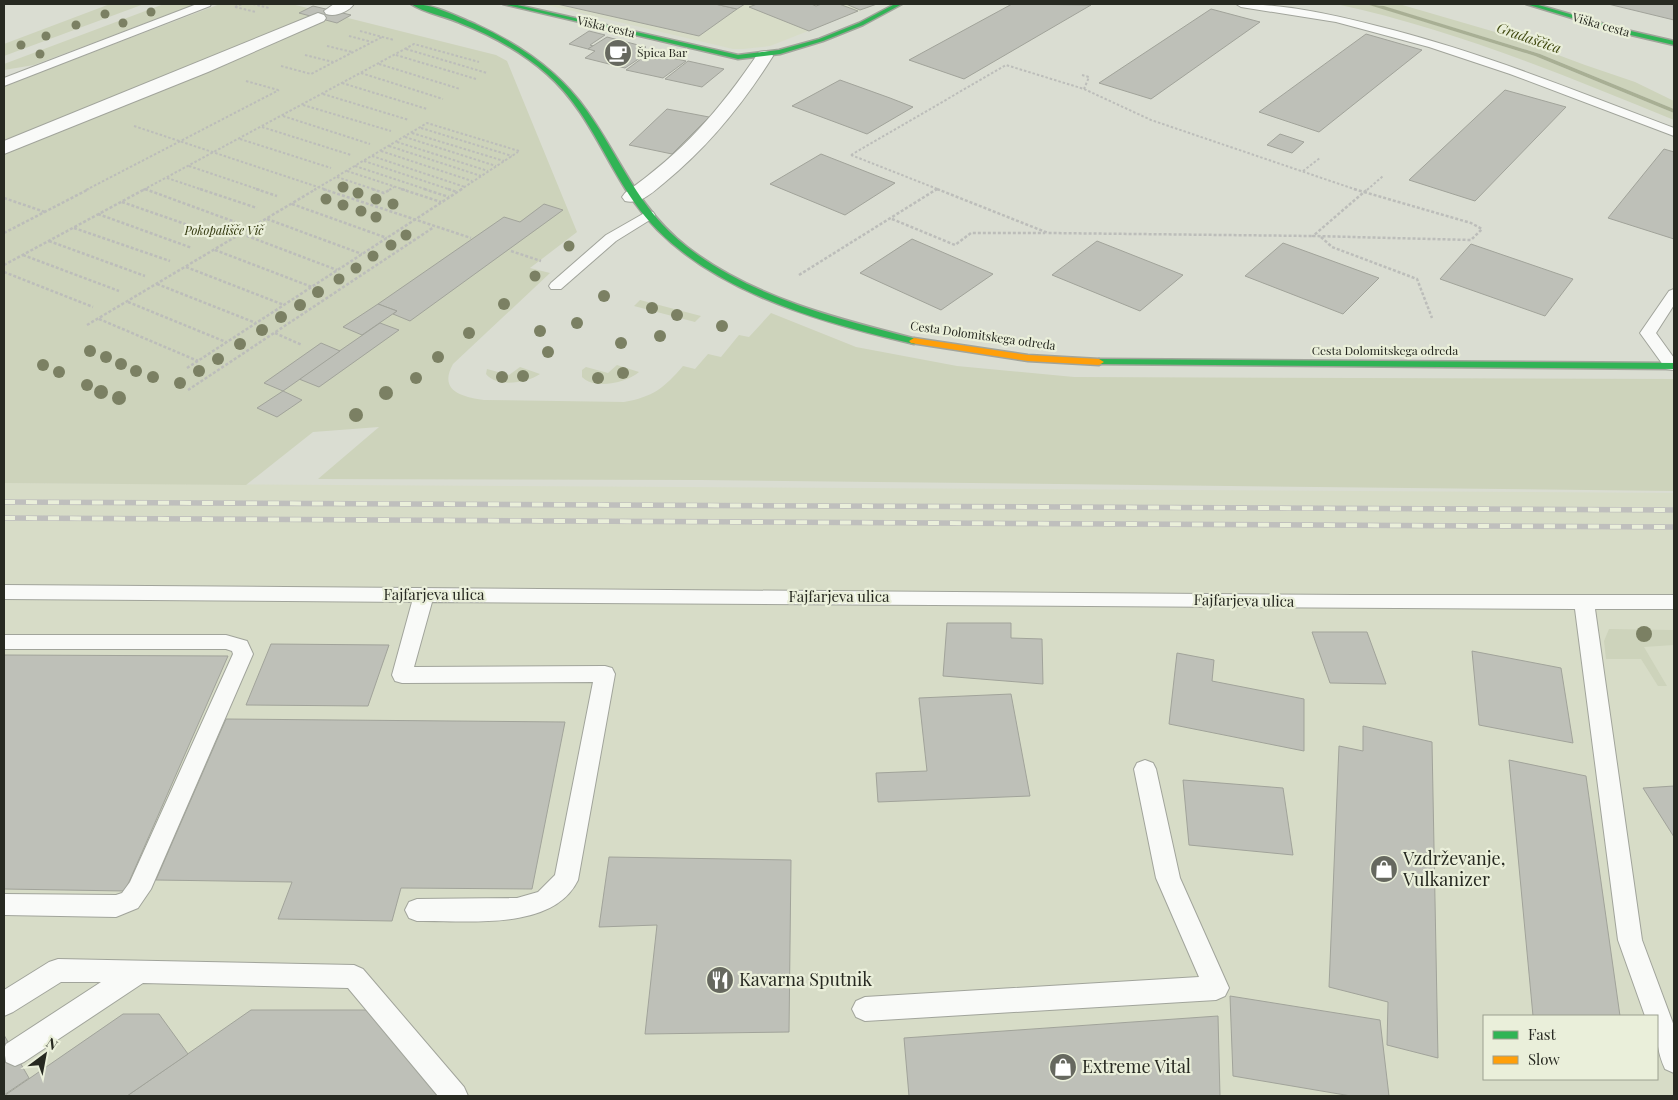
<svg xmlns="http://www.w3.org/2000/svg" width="1678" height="1100" viewBox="0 0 1678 1100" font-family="'Playfair Display',serif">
  <rect width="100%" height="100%" fill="#daddd2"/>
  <g fill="#d7dcc7" fill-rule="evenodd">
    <path d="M543,4h334l-107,42 -27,3h-10z"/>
    <path d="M4,483l1670,10v603h-1670zM1484,1016h173v63h-173z"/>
  </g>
  <g fill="#cdd3bb">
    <path d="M110,4h34l-140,52v-12z"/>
    <path d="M164,4h32l-162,61 -30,5v-6z"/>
    <path d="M220,4h71l17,4 5,-2 38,9 -3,3 148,37 11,6 70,171 -47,36 20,5 -97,91c-15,27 9,33 31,36l140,2c29,-5 40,-14 59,-36l12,3 13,-15 13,3 18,-22 10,2 22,-24 85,34 101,19 117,11 600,2v112l-973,-11 -383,-1 61,-52 -66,5 -67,53 -242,-2v-397z"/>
    <path d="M1336,4h30l15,4 154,48 139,57v7c-110,-45 -221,-91 -338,-116z"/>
    <path d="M1376,4h23l103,30 83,31 50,17 39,19v8l-134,-55z"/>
    <path d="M640,300l61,16 -6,6 -61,-16z"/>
    <path d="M617,365l22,7c-13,11 -44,18 -57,5v-7l4,-3 22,6z"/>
    <path d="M520,367l20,7c-13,9 -43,14 -54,0l1,-5 22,6z"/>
    <path d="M1609,629l65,1v15l-30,2 23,39h-9l-17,-27h-35l-2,-18z"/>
  </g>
  <path fill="#a8af94" d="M1366,4l18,2 156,48 134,55v4l-139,-57z"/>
  <g fill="#bec0b8" stroke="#a1a39a">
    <path d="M557,4h158l22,5 -38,27z"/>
    <path d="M715,4h30l-8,5z"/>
    <path d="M757,4h54l5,2 6,-2h17l19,7 -49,20 -60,-24z"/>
    <path d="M846,4h31l-17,6z"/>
    <path d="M1012,4l79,1 -127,74 -55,-19z"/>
    <path d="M1608,4h66v16z"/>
    <path d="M313,6l38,9 -14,8 -38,-10z"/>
    <path d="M1211,9l49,13 -109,77 -52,-16z"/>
    <path d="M589,31l16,4 -15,10 3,1 -5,3 -19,-5z"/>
    <path d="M1366,34l56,16 -103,82 -60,-20z"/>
    <path d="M607,37l39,10 -8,4 8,3 -21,14 -40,-10 10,-7 -7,-2z"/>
    <path d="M649,53l37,8 -23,17 -37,-8z"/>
    <path d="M688,61l36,8 -22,18 -37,-8z"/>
    <path d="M840,80l50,18 23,9 -46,27 -75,-28z"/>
    <path d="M1505,90l61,17 -91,94 -66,-21z"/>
    <path d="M667,109l42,8 -37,37 -43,-9z"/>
    <path d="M1280,134l24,8 -12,11 -25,-8z"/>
    <path d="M1664,149l10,3v87l-66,-21z"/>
    <path d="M821,154l74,29 -50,32 -75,-31z"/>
    <path d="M544,204l19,6 -153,111 -17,-7 4,-3 -19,-7 126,-87 16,5z"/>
    <path d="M912,239l81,35 -52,36 -81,-37z"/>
    <path d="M1097,241l86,34 -43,36 -88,-36z"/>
    <path d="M1283,243l96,35 -36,36 -98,-38z"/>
    <path d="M1471,244l102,35 -28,37 -105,-37z"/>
    <path d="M378,304l19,7 -35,24 -19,-8z"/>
    <path d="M380,323l19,7 -80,57 -20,-8z"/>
    <path d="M321,343l19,8 -57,40 -19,-8z"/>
    <path d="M283,391l19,9 -25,17 -20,-9z"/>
    <path d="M947,623h64v15l31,1 1,45 -100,-8z"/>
    <path d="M1312,632h55l19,52 -56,-1z"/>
    <path d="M271,644l118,1 -21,61 -122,-1z"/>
    <path d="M1472,651l89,17 12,75 -94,-18z"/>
    <path d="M1177,653l37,7 -2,21 92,18v52l-135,-27z"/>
    <path d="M4,655l224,1 -103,235 -121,-2z"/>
    <path d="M1011,694l19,102 -152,6 -2,-29 51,-2 -8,-73z"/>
    <path d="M226,719l339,3 -33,167 -131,-1 -9,33 -114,-2 14,-37 -136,-2z"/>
    <path d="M1363,726l69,16 6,316 -51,-13 1,-43 -59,-15 10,-241 24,5z"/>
    <path d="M1509,760l77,16 34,240h-87z"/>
    <path d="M1183,780l100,8 10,67 -104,-10z"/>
    <path d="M1674,786v51l-31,-49z"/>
    <path d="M609,857l182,3 -2,172 -144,2 12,-109 -58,2z"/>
    <path d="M1230,996l150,24 9,76h-38l-118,-20z"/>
    <path d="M251,1010h124l71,86h-319z"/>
    <path d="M123,1014h36l29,40 -61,42h-123z"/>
    <path d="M1218,1016l2,80h-311l-5,-58z"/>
    <path d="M4,1035l25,43 -25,17z"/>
  </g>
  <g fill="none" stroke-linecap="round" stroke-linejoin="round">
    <g stroke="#a1a49b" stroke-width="2">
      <g id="lane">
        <path d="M197,4h14l-1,2 -206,80v-8z"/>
        <path d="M1236,4c48,0 94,10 141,22 102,25 199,65 297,102v8l-164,-62 -81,-27 -93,-25 -95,-15z"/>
        <path d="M648,211l5,1 2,3 -2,3 -37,23 -55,48h-10l-2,-3 2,-3 55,-48z"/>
        <path d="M1674,289v16l-18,28 18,25v12l-8,-1 -26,-36 29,-42z"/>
        <path d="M4,585l1349,10h321v14h-79l47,331 32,86v47l-9,-4c-9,-20 -8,-32 -8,-53h-12l-27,-76 -43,-331 -1143,-7 -18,65 191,-1 7,2 3,6 -37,206c-25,52 -112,40 -161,41l-8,-3 -4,-8 4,-8 8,-3 100,-1 21,-6 17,-17 38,-193 -191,1 -7,-2 -3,-6 20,-73 -408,-3z"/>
        <path d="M4,635h222l21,6 6,13 -102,235 -13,19 -22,9 -112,-2v-21l112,1 6,-2 8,-11 103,-228 -1,-3 -6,-2h-222z"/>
        <path d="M1145,760l8,3 3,6 24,109 49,110 -4,8 -9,4 -351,21 -9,-4 -4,-8 4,-8 9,-4 334,-20 -43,-99 -22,-109 3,-6z"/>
        <path d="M58,959l296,6 9,4 101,118 4,9h-30l-90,-108 -205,-5 -119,79 -9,4 -9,-4 -2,-13 2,-5 95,-62h-40l-48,30 -9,4v-26l45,-28z"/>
      </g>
    </g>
    <g stroke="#a1a49b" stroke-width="2">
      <g id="street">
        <path d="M334,4h20c-6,8 -18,13 -28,10l-2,-3z"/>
        <path d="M318,13l6,2 2,3 -2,3 -116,51 -204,82v-13z"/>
        <path d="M765,51l6,1 2,4c-30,48 -65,91 -109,127 -11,9 -24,22 -39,18l-3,-4 3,-4c58,-41 94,-82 134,-141z"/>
      </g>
    </g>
    <g stroke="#a1a49b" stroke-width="3">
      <g id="fast">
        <path d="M411,4c20,-1 45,12 64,20 44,20 84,47 112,87 35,49 50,97 100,136 66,51 151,72 230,92l2,2 -5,3c-96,-22 -221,-57 -280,-142 -30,-43 -47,-93 -87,-128 -25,-22 -56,-39 -87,-51 -15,-7 -36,-10 -49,-19z"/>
        <path d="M503,4h10l225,51 41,-5 40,-11 40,-16 36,-19h7l-39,21 -40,16 -43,13 -42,5z"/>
        <path d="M1526,4h9l87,25 52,12v4l-56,-13z"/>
        <path d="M1099,359l575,4v6l-578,-5 -2,-2z"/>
      </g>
    </g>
    <g stroke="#a1a49b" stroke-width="3">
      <path id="slow" d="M914,338l114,17 71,4 5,3 -5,3 -71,-4 -117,-18 -2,-2z"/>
    </g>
    <g stroke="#bcbdba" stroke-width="2" stroke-dasharray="2.5 2" stroke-linecap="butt">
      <path d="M253,4l16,4"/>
      <path d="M235,7l21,5"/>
      <path d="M235,7l7,-3"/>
      <path d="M360,31l34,9"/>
      <path d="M349,36l23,6"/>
      <path d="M327,46l25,6"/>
      <path d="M406,49l81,24"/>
      <path d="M305,55l28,7"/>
      <path d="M396,55l80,24"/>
      <path d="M379,64l81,25"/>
      <path d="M281,66l30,8 71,-37"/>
      <path d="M361,73l82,26"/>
      <path d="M1082,75l7,2 -5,12"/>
      <path d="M246,81l32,9"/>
      <path d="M342,83l85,26"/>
      <path d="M323,94l86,26"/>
      <path d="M303,105l88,26"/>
      <path d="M283,116l87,28"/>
      <path d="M134,126l193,64"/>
      <path d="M262,127l89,28"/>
      <path d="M421,128l91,28"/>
      <path d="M412,133l92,28"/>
      <path d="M405,137l91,29"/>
      <path d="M240,139l91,29"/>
      <path d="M397,142l91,29"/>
      <path d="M389,146l92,30"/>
      <path d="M381,151l91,30"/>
      <path d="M851,155l155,-90 78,24 67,31 206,70"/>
      <path d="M851,155l89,35"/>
      <path d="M372,156l93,31"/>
      <path d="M364,161l87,29"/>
      <path d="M189,166l71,24"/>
      <path d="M355,166l73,24"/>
      <path d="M347,171l58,19"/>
      <path d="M1303,171l17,-13"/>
      <path d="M337,177l39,13"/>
      <path d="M167,178l36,12"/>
      <path d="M145,189l3,1"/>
      <path d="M86,190l193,-100"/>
      <path d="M143,190l271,-146 65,18"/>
      <path d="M314,190l113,-67 92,28"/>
      <path d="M389,190l5,-3"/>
      <path d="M460,190l58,-38"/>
      <path d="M935,190l2,-1"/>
      <path d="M1367,190l16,-14"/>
    </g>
    <g stroke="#bcbdba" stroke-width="2.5" stroke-dasharray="3 2" stroke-linecap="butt">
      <path d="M145,189l90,33"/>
      <path d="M200,189l57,19"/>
      <path d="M256,189l21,7"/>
      <path d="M323,189l148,49"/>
      <path d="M372,189l12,4 7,-4"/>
      <path d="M401,189l40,13"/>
      <path d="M424,189l25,8"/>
      <path d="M448,189l9,3"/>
      <path d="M937,189l111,44 264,3"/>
      <path d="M1354,189l10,3"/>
      <path d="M1364,192l107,31 11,6 -11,11 -158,-4z"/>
      <path d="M1364,192l4,-3"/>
      <path d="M4,198l41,14"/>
      <path d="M122,202l92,32"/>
      <path d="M292,204l95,34"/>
      <path d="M98,214l94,34"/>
      <path d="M267,219l95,35"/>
      <path d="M892,219l63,26 16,-12h74"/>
      <path d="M74,228l96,33"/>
      <path d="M4,233l85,-44"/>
      <path d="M242,234l95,36"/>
      <path d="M1321,237l11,10 85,32 15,39"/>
      <path d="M49,241l96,35"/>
      <path d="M215,250l97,37"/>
      <path d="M511,251l30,10"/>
      <path d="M23,255l96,36"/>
      <path d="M4,265l141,-76"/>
      <path d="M186,267l98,38"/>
      <path d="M4,272l89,35"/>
      <path d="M799,275l138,-86"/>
      <path d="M157,284l99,39"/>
      <path d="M128,302l98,40"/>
      <path d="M99,319l99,42"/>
      <path d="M87,325l229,-136"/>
      <path d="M275,333l27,12"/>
      <path d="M187,368l275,-179"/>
      <path d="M188,390l246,-163"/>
    </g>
    <use href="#lane" fill="#f9faf8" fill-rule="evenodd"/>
    <use href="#street" fill="#f9faf8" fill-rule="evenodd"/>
    <use href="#fast" fill="#30b455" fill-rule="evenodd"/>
    <use href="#slow" fill="#ff9f0a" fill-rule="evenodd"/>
    <g stroke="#bfbfbd" stroke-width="5.5">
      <g id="rail">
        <path d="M4,502l1670,8"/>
        <path d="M4,518l1670,9"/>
      </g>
    </g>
    <use href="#rail" stroke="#eaefda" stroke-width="4" stroke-dasharray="11" stroke-linecap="butt"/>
  </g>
  <g fill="#7b8063">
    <circle cx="151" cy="12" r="4.5"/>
    <circle cx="105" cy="14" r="4.5"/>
    <circle cx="123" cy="23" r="4.5"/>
    <circle cx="76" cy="25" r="4.5"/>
    <circle cx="46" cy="36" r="4.5"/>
    <circle cx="21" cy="45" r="4.5"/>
    <circle cx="40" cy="54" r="4.5"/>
    <circle cx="343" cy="187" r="5.5"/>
    <circle cx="358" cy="193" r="5.5"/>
    <circle cx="326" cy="199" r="5.5"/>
    <circle cx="376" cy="199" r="5.5"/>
    <circle cx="393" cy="204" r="5.5"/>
    <circle cx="343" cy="205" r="5.5"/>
    <circle cx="361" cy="211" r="5.5"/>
    <circle cx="376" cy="217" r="5.5"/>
    <circle cx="406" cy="235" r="5.5"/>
    <circle cx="391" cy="245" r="5.5"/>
    <circle cx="569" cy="246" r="5.5"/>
    <circle cx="373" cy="256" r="5.5"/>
    <circle cx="356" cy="268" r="5.5"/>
    <circle cx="535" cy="276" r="5.5"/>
    <circle cx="339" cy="279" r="5.5"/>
    <circle cx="318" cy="292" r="6"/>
    <circle cx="604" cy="296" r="6"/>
    <circle cx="504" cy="304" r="6"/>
    <circle cx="300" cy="305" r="6"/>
    <circle cx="652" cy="308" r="6"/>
    <circle cx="677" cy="315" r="6"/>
    <circle cx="281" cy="317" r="6"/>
    <circle cx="577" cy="323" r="6"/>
    <circle cx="722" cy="326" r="6"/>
    <circle cx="262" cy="330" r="6"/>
    <circle cx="540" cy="331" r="6"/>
    <circle cx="469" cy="333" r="6"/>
    <circle cx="660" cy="336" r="6"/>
    <circle cx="621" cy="343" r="6"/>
    <circle cx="240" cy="344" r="6"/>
    <circle cx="90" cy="351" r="6"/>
    <circle cx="548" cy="352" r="6"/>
    <circle cx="106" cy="357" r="6"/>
    <circle cx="438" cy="357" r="6"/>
    <circle cx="218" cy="359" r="6"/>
    <circle cx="121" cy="364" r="6"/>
    <circle cx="43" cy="365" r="6"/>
    <circle cx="136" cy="371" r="6"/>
    <circle cx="199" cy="371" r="6"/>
    <circle cx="59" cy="372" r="6"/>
    <circle cx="623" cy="373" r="6"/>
    <circle cx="523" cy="376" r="6"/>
    <circle cx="153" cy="377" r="6"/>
    <circle cx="502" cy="377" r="6"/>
    <circle cx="416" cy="378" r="6"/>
    <circle cx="598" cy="378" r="6"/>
    <circle cx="180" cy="383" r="6"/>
    <circle cx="87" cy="385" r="6"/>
    <circle cx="101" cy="392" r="7"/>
    <circle cx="386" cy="393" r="7"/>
    <circle cx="119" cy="398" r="7"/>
    <circle cx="356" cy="415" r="7"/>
    <circle cx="1644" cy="634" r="8"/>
  </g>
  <defs>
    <g id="cafe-disc" transform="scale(1.4375)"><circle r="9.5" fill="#66685f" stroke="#eaefda"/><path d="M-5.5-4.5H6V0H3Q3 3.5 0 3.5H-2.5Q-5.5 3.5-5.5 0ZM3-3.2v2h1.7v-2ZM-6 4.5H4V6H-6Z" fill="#fff"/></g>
    <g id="shop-disc" transform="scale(1.4375)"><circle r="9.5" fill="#66685f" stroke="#eaefda"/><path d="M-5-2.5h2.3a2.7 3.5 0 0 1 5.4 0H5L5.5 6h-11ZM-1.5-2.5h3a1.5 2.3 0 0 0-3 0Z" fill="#fff"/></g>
    <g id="restaurant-disc" transform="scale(1.4375)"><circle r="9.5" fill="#66685f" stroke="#eaefda"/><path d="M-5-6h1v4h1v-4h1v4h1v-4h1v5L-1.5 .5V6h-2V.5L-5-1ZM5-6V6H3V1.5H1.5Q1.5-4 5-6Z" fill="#fff"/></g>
  </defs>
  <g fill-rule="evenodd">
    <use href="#cafe-disc" x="618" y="53"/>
    <use href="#shop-disc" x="1384" y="869"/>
    <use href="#restaurant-disc" x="720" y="980"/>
    <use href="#shop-disc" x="1063" y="1067"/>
  </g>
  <g text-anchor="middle" stroke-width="4.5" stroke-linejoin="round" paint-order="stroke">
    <g font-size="12" fill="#272921" stroke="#eaefda">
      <text transform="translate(1601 25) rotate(16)" y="4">Viška cesta</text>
      <text transform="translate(606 27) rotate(13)" y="4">Viška cesta</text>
      <text transform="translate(983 336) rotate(8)" y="4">Cesta Dolomitskega odreda</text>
      <text x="1385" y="355">Cesta Dolomitskega odreda</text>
    </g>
    <g font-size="12" fill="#272921" stroke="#eaefda" text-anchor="start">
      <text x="637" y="57">Špica Bar</text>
    </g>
    <g font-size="12" font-style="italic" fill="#2d3308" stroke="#eaefda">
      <text x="224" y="235">Pokopališče Vič</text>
    </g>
    <g font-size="14" font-style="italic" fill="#3f480e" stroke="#eaefda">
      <text transform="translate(1529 38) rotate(19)" y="5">Gradaščica</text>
    </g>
    <g font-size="15" fill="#272921" stroke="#eaefda">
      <text x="434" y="600">Fajfarjeva ulica</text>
      <text x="839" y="602">Fajfarjeva ulica</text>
      <text transform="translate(1244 601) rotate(1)" y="5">Fajfarjeva ulica</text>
    </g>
    <g font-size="18" fill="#272921" stroke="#eaefda" text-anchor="start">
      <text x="1403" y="865">Vzdrževanje,<tspan x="1403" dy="21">Vulkanizer</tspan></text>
      <text x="739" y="986">Kavarna Sputnik</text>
      <text x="1082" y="1073">Extreme Vital</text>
    </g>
  </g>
  <rect width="1678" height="1100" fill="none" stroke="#272921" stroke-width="10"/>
  <rect x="1483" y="1015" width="175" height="65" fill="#eaefda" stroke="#9ca090"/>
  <rect x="1493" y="1031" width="25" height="8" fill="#30b455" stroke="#9ca090"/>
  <text x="1528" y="1040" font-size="15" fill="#272921">Fast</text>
  <rect x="1493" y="1056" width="25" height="8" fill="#ff9f0a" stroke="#9ca090"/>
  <text x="1528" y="1065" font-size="15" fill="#272921">Slow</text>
  <g transform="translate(45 1055) rotate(32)" stroke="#eaefda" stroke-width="4" paint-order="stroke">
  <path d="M0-4L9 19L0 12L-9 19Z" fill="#272921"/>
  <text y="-8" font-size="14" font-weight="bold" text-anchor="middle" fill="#272921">N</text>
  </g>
</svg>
